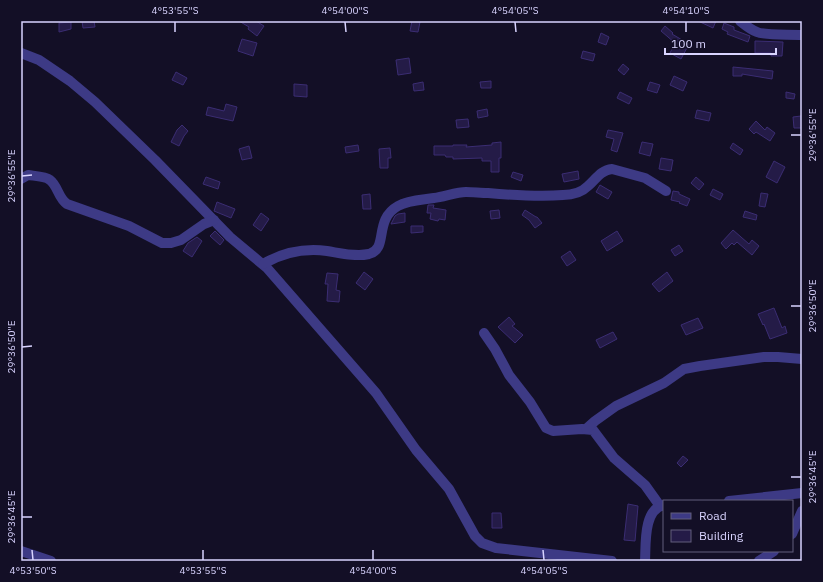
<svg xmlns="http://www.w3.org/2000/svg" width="823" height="582" viewBox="0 0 823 582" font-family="'IBM Plex Sans',sans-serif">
  <rect width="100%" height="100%" fill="#130f26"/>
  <g fill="#241b47" stroke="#3b2d73">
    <path d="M82,21h12l1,6 -12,1z"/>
    <path d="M239,21h17l8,5 -7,10 -9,-7 1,-2z"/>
    <path d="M412,21l8,1 -2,10 -8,-1z"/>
    <path d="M698,21h18l-3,7z"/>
    <path d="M71,22v7l-12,3v-9z"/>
    <path d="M724,23l10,4v3l16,6 -2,6 -21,-8 1,-2 -6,-3z"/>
    <path d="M665,26l8,7 -1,1 17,10 -8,15 -11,-6 5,-10 -14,-12z"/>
    <path d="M601,33l8,4 -3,8 -8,-3z"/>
    <path d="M242,39l15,4 -4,13 -15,-5z"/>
    <path d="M755,41l28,1 -1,14h-11v-3h-16z"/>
    <path d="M583,51l12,3 -2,7 -12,-3z"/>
    <path d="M409,58l2,15 -13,2 -2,-15z"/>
    <path d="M623,64l6,5 -5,6 -6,-5z"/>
    <path d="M733,67l40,4 -1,8 -30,-5v2h-9z"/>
    <path d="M176,72l11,6 -4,7 -11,-5z"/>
    <path d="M674,76l13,6 -4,9 -13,-6z"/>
    <path d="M491,81v7h-10l-1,-6z"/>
    <path d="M423,82l1,8 -10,1 -1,-7z"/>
    <path d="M650,82l10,3 -3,8 -10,-3z"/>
    <path d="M294,84l13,1v12l-13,-1z"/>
    <path d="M620,92l12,6 -3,6 -12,-6z"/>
    <path d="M786,92l9,2 -1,5 -8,-1z"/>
    <path d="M226,104l11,3 -4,14 -27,-6 2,-8 16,4z"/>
    <path d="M487,109l1,7 -10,2 -1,-7z"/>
    <path d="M697,110l14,3 -2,8 -14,-3z"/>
    <path d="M801,116l1,12h-8l-1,-11z"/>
    <path d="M468,119l1,8 -12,1 -1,-8z"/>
    <path d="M756,121l9,9 2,-3 8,6 -5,8 -14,-9 -2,2 -5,-5z"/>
    <path d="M182,125l6,6 -4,5 -5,10 -8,-4 6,-12z"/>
    <path d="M608,130l15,3 -6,19 -6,-2 3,-11 -8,-2z"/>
    <path d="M501,142v16h-2v14h-8v-11h-9v-3l-29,1v-2h-7l-1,-2h-11v-9h19v-1h14l-1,2 26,-2v-2z"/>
    <path d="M642,142l11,2 -3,12 -11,-3z"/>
    <path d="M733,143l10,7 -3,5 -10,-7z"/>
    <path d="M358,145l1,6 -13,2 -1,-6z"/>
    <path d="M249,146l3,12 -10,2 -3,-11z"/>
    <path d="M390,148l1,10h-3v10h-8l-1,-19z"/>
    <path d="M661,158l12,2 -2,11 -12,-2z"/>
    <path d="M774,161l11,6 -8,16 -11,-6z"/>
    <path d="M578,171l1,8 -15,3 -2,-8z"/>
    <path d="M513,172l10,3 -2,6 -10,-4z"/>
    <path d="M206,177l14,5 -2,7 -15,-5z"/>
    <path d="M696,177l8,7 -5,6 -8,-7z"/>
    <path d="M600,185l12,7 -4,7 -12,-7z"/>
    <path d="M713,189l10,5 -3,6 -10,-5z"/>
    <path d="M673,191l6,1v2l11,5 -3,7 -8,-3 1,-1 -9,-2z"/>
    <path d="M761,193l7,1 -3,13 -6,-1z"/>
    <path d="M370,194l1,15h-8l-1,-14z"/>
    <path d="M217,202l18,7 -4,9 -17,-7z"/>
    <path d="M428,205h6l-1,3 13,2 -1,10 -6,-1 -1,2 -8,-2 1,-6h-4z"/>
    <path d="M499,210l1,8 -9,1 -1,-8z"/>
    <path d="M525,210l11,7h1l5,6 -7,5 -6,-8 -7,-5z"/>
    <path d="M745,211l12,4 -1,5 -13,-3z"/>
    <path d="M261,213l8,6 -8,12 -8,-6z"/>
    <path d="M405,213v9l-14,2 4,-8 3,-2z"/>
    <path d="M411,226h12v6l-12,1z"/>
    <path d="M733,230l16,14 3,-4 7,6 -7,9 -15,-13 -3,3 -2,-2 -6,6 -5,-6z"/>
    <path d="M215,231l9,9 -4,5 -10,-9z"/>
    <path d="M617,231l6,10 -16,10 -6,-10z"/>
    <path d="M197,237l5,4 -10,16 -9,-6 5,-8z"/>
    <path d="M679,245l4,6 -8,5 -4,-6z"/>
    <path d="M570,251l6,9 -9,6 -6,-9z"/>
    <path d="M364,272l9,7 -8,11 -9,-7z"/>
    <path d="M667,272l6,9 -14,11 -7,-8z"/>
    <path d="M327,273l11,1 -2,16 4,1 -1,11 -12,-1 1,-17h-3z"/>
    <path d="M774,308l8,20 3,-2 2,7 -17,6 -6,-15 -1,1 -5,-11z"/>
    <path d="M509,317l6,7 -3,2 11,9 -8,8 -17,-16z"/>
    <path d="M698,318l5,10 -17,7 -5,-10z"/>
    <path d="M613,332l4,7 -17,9 -4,-8z"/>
    <path d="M683,456l5,4 -7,7 -4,-4z"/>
    <path d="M628,504l10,2 -3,35 -11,-1z"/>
    <path d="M492,513h9l1,15h-10z"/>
  </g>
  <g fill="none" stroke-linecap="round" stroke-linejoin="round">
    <g stroke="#3d3a85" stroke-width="10">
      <path d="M740,21c5,4 11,9 17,11 9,4 33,2 45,3"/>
      <path d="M21,53l18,7 31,21 25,21 60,58 75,77 37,31 109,125 40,57 33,39 26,47 7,7 14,5 116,13"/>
      <path d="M21,179l7,-4c6,1 17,1 22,5 8,6 8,18 17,24l62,22 33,17h9l10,-3 23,-16 10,-4"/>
      <path d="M263,264c19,-11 41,-16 64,-13 13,2 28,6 42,3 20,-5 4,-34 29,-48 11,-6 24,-6 36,-8 10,-1 22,-6 32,-6 7,0 15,1 22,1 23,2 52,4 75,2 9,0 19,-3 25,-9 8,-7 13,-16 24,-17l33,9 21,13"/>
      <path d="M484,333l11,16 14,26 21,27 16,26 7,3 29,-2 11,1 21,28 31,27 15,21"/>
      <path d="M586,429l9,-8 21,-15 48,-23 20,-14 16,-3 64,-9h14l24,2"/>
      <path d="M729,501l73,-8"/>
      <path d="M792,534l10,-23"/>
      <path d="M21,551l30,10"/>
      <path d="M645,561c1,-16 -2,-52 19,-56"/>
      <path d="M759,561l15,-10"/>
    </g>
  </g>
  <path fill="none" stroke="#d9d4ff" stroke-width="1.5" d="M175,22v10M345,22l1,10M515,22l1,10M686,22v10M791,135h10M22,176l10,-1M791,306h10M22,347l10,-1M791,477h10M22,517h10M32,550l1,10M203,550v10M373,550v10M543,550l1,10"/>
  <rect width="823" height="582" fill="none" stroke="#130f26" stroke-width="44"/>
  <rect x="663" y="500" width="130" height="52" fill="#130f26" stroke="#625e7d"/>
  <rect x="671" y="513" width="20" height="6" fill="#3d3a85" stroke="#625e7d"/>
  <text x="699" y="520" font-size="12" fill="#d9d4ff">Road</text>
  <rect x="671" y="530" width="20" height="12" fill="#241b47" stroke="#625e7d"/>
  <text x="699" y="540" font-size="12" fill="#d9d4ff">Building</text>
  <path d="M665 48v6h111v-6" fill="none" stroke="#d9d4ff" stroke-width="2"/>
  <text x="671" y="48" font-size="12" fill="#d9d4ff" stroke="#130f26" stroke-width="3" paint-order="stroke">100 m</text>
  <rect x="22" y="22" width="779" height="538" fill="none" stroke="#d9d4ff" stroke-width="1.5"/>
  <g font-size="10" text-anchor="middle" fill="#d9d4ff">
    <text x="175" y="14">4°53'55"S</text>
    <text x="345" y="14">4°54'00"S</text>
    <text x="515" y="14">4°54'05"S</text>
    <text x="686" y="14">4°54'10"S</text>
    <text transform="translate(812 135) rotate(-90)" y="4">29°36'55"E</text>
    <text transform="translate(11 176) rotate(-90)" y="4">29°36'55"E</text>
    <text transform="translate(812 306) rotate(-90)" y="4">29°36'50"E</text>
    <text transform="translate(11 347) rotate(-90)" y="4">29°36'50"E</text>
    <text transform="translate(812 477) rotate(-90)" y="4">29°36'45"E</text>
    <text transform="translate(11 517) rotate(-90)" y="4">29°36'45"E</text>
    <text x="33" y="574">4°53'50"S</text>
    <text x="203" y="574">4°53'55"S</text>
    <text x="373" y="574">4°54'00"S</text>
    <text x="544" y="574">4°54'05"S</text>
  </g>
</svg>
